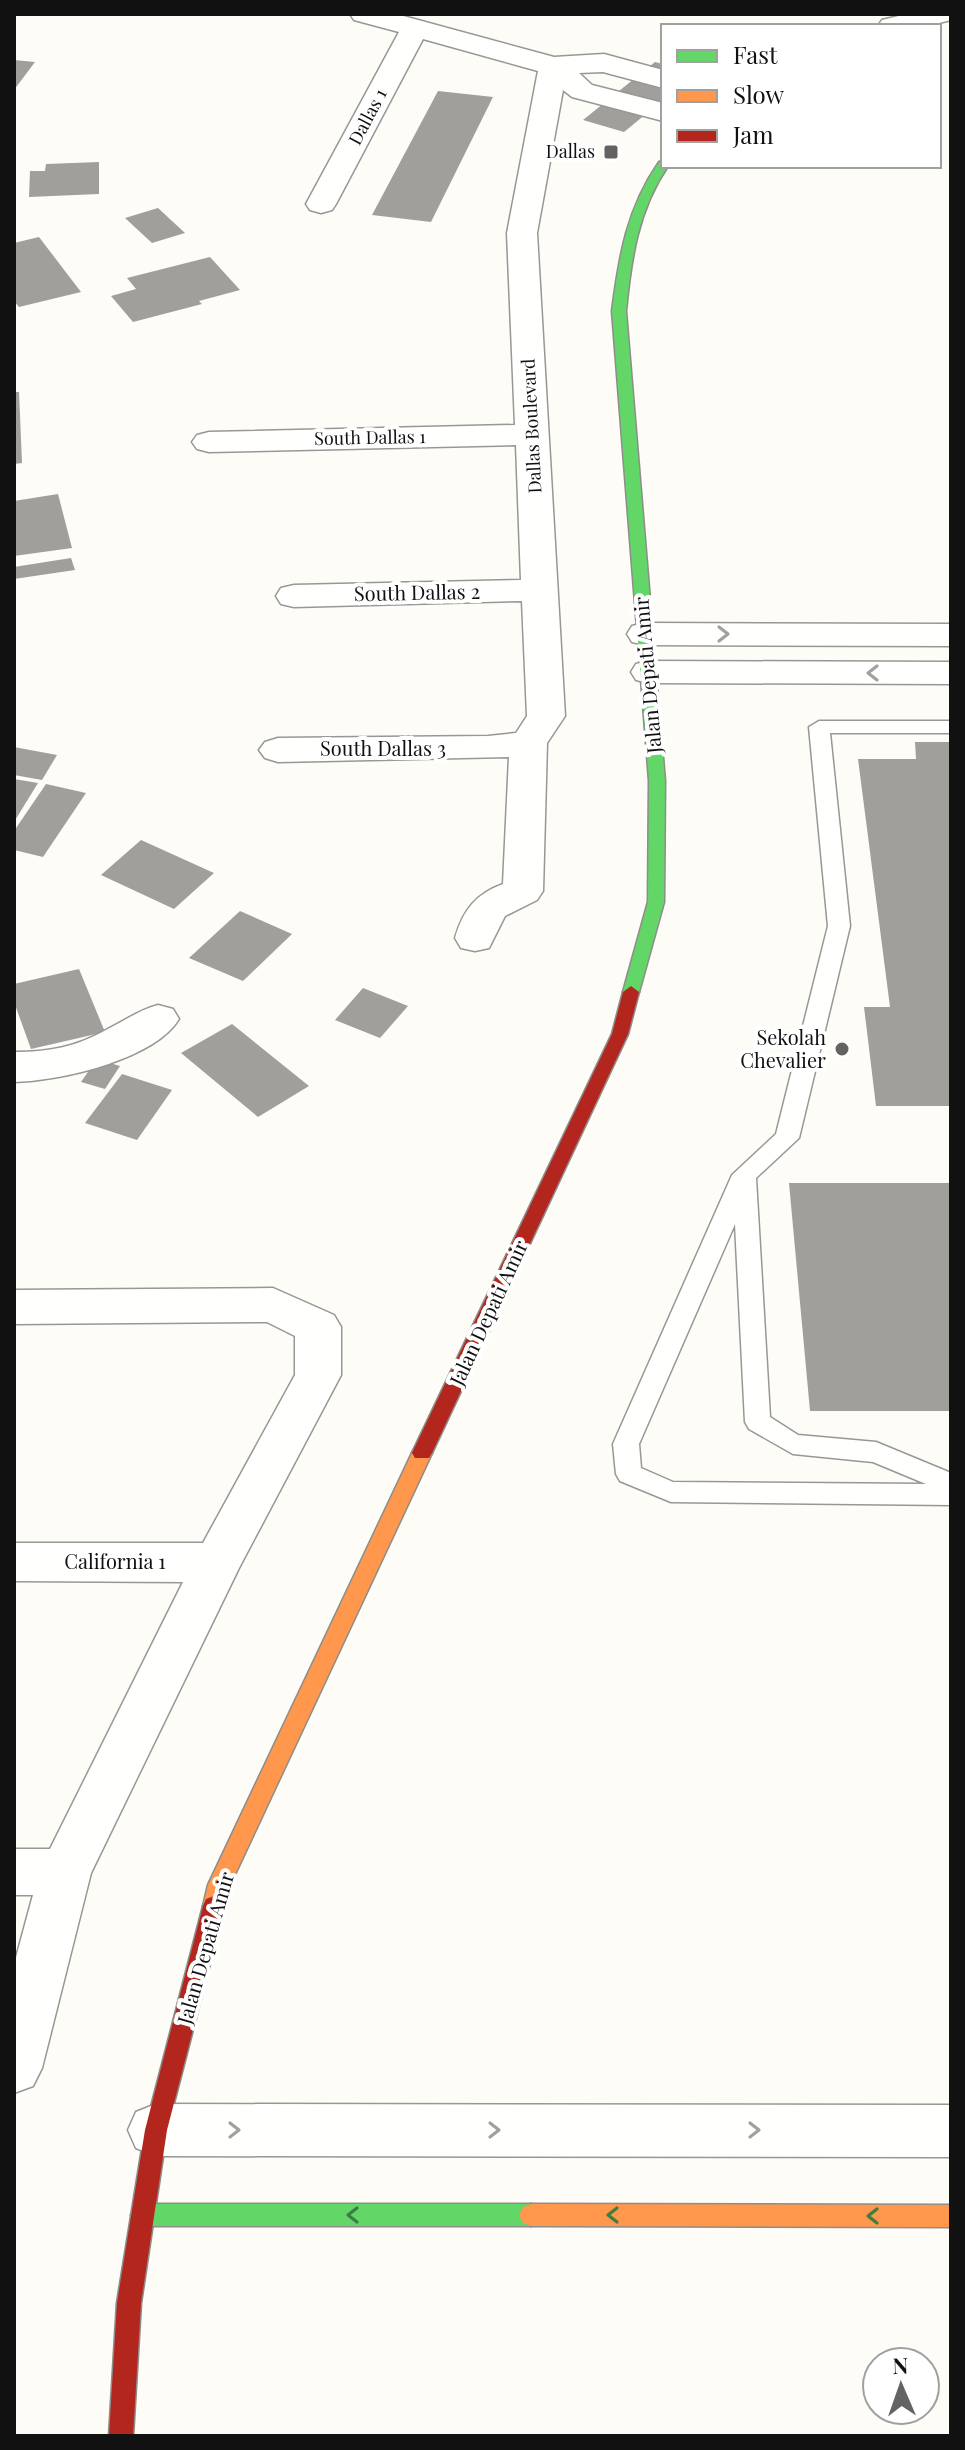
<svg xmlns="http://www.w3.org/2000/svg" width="965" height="2450" viewBox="0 0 965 2450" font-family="'Playfair Display',serif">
  <rect width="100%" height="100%" fill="#fdfcf7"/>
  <g fill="#a19f9c">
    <path d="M14,60l21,2 -21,28z"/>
    <path d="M655,62l8,2v36l-39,32 -41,-12z"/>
    <path d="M438,91l55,6 -62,125 -59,-7z"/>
    <path d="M99,162v32l-70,3 1,-26h15l1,-7z"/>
    <path d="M158,208l27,25 -33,10 -27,-25z"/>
    <path d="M39,237l42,55 -62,15 -5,-6v-58z"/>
    <path d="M210,257l30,33 -41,11 3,3 -69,18 -22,-26 25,-7 -9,-11z"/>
    <path d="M14,392h5l3,71 -8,1z"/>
    <path d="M58,494l14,54 -58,8v-55z"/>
    <path d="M71,558l4,12 -61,9v-12z"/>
    <path d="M915,742h36v364h-75l-12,-99h26l-32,-248h58z"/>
    <path d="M14,747l43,8 -15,25 -28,-5z"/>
    <path d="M14,779l24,4 -24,39z"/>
    <path d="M46,784l40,9 -43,64 -29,-7v-19z"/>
    <path d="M141,840l73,33 -40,36 -73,-34z"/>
    <path d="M240,911l52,23 -49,47 -54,-23z"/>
    <path d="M79,969l26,63 -74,17 -17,-47v-18z"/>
    <path d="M363,988l45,18 -28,32 -45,-18z"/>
    <path d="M232,1024l77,62 -51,31 -77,-64z"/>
    <path d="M97,1059l23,7 -15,23 -24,-7z"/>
    <path d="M122,1074l50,16 -35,50 -52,-17z"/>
    <path d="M789,1183h162v228h-141z"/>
  </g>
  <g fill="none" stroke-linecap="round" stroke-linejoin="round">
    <g stroke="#979795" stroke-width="3">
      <path id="lane" d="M819,721h132v12h-121l20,193 -51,212 -43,40 14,239 28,18 78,7 75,31v32l-280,-3 -51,-21 -4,-7 -3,-30 119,-269 44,-41 52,-208 -19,-199zM735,1224l10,198 4,7 44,25 80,8 53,22 -253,-2 -32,-14 -2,-24z"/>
    </g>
    <g stroke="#979795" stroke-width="3">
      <g id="street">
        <path d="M350,14h46l158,43 50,-3 59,16v18l-60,-16 -24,1 13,12 71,18v18l-91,-24 -9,-7 -26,143 28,483 -18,27 -4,148 -6,9 -32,16 -16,32 -14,3 -14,-3 -6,-10c8,-28 21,-44 48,-54l6,-127 -231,5 -13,-4 -6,-8 6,-8 13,-4 210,-2 28,-3 11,-17 -5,-115 -228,6 -13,-3 -5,-8 5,-8 13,-3 227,-5 -5,-135 -307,7 -12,-3 -5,-7 5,-7 12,-3 306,-7 -8,-192 31,-162 -115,-32 -87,165 -4,6 -11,3 -11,-3 -4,-6 93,-172 -45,-12z"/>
        <path d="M907,14h44v6l-24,6h-49l4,-6z"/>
        <path d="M645,623l306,1v22l-306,-1 -13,-3 -5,-8 5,-8z"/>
        <path d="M649,661l302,1v22l-302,-1 -13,-3 -5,-8 5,-8z"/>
        <path d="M158,1005l15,4 6,10c-25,41 -120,62 -165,63v-30c34,0 62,-5 92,-22 18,-9 33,-20 52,-25z"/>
        <path d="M273,1288l61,27 7,12v48l-102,193 -148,305 -49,195 -9,18 -19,7v-128l19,-70h-19v-46h36l133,-267 -169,-1v-38h189l92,-168v-39l-28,-14 -253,2v-34z"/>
        <path d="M156,2104l795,1v52l-795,-1 -20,-8 -8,-18 8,-18z"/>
      </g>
    </g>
    <g stroke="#8e8d8b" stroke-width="3">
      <g id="fast">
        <path d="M663,161v5h5c-30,44 -37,93 -42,145l39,470 -1,121 -25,90 -8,6 -8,-6 25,-90 1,-121 -37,-470c7,-55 15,-103 47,-149z"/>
        <path d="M143,2204h388l8,3 4,8 -4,8 -8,3h-388l-8,-3 -4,-8 4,-8z"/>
      </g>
    </g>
    <g stroke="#8e8d8b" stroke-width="3">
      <g id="slow">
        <path d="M422,1445l7,3 3,5 -202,432 -8,28 -8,3 -8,-3 -3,-7 5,-21 204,-432 3,-5z"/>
        <path d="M531,2204l420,1v22l-420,-1 -8,-3 -4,-8 4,-8z"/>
      </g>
    </g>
    <g stroke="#8e8d8b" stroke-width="3">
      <g id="jam">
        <path d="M631,986l8,6 -11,42 -196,419 -3,5h-14l-3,-5 200,-419 11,-42z"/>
        <path d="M214,1896l8,3 3,7 -58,224 -26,173 -8,133h-24l8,-133 28,-173 58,-224 3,-7z"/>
      </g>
    </g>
    <use href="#lane" fill="#fffffe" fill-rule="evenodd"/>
    <use href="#street" fill="#fffffe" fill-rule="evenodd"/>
    <use href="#fast" fill="#63d668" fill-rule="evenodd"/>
    <use href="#slow" fill="#ff974d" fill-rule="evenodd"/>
    <use href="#jam" fill="#b3261e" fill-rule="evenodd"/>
  </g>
  <defs><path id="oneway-chevron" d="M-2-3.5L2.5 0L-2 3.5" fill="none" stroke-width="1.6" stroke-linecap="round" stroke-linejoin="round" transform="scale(2)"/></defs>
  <g stroke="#a0a09f">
    <use href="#oneway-chevron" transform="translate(723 634)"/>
    <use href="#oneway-chevron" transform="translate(873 673) rotate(-180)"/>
    <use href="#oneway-chevron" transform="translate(234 2130)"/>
    <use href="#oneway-chevron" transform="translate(494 2130)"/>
    <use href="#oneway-chevron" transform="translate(754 2130)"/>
  </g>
  <g stroke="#3e7d41">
    <use href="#oneway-chevron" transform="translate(353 2215) rotate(-180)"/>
    <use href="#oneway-chevron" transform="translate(613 2215) rotate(-180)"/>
    <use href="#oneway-chevron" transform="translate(873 2216) rotate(-180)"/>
  </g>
  <g fill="#646362" stroke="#fff" stroke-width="3">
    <rect x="603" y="144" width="16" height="16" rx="4"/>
    <circle cx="842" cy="1049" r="8"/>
  </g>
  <g text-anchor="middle" stroke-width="8" stroke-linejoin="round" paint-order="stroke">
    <g font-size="18" fill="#111" stroke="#fff">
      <text transform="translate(368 117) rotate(-62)" y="6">Dallas 1</text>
      <text transform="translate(532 426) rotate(-93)" y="6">Dallas Boulevard</text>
      <text transform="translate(370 438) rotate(-1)" y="6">South Dallas 1</text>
    </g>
    <g font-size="18" fill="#111" stroke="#fff" text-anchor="end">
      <text x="595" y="158">Dallas</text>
    </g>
    <g font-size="20" fill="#111" stroke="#fff">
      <text transform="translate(417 593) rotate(-1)" y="7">South Dallas 2</text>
      <text transform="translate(648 675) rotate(-95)" y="7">Jalan Depati Amir</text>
      <text x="383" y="756">South Dallas 3</text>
      <text transform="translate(489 1313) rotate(-65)" y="7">Jalan Depati Amir</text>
      <text x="115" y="1569">California 1</text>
      <text transform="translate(206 1948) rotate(-74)" y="7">Jalan Depati Amir</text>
    </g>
    <g font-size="20" fill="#111" stroke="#fff" text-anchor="end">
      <text x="826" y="1045">Sekolah<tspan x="826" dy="23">Chevalier</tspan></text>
    </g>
  </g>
  <rect width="965" height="2450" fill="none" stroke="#111111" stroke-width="32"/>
  <rect x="661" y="24" width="280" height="144" fill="#ffffff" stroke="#a0a0a0" stroke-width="2"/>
  <rect x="677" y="50" width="40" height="12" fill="#63d668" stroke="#a0a0a0" stroke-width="2"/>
  <text x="733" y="64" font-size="24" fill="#111111">Fast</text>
  <rect x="677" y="90" width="40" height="12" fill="#ff974d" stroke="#a0a0a0" stroke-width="2"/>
  <text x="733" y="104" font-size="24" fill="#111111">Slow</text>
  <rect x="677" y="130" width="40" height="12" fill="#b3261e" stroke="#a0a0a0" stroke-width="2"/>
  <text x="733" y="144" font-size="24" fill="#111111">Jam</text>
  <g transform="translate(901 2386) rotate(358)"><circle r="38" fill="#ffffff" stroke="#a0a0a0" stroke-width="2"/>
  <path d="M0-6L14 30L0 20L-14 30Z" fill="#646362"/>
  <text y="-12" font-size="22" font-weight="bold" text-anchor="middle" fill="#111111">N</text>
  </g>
</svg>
